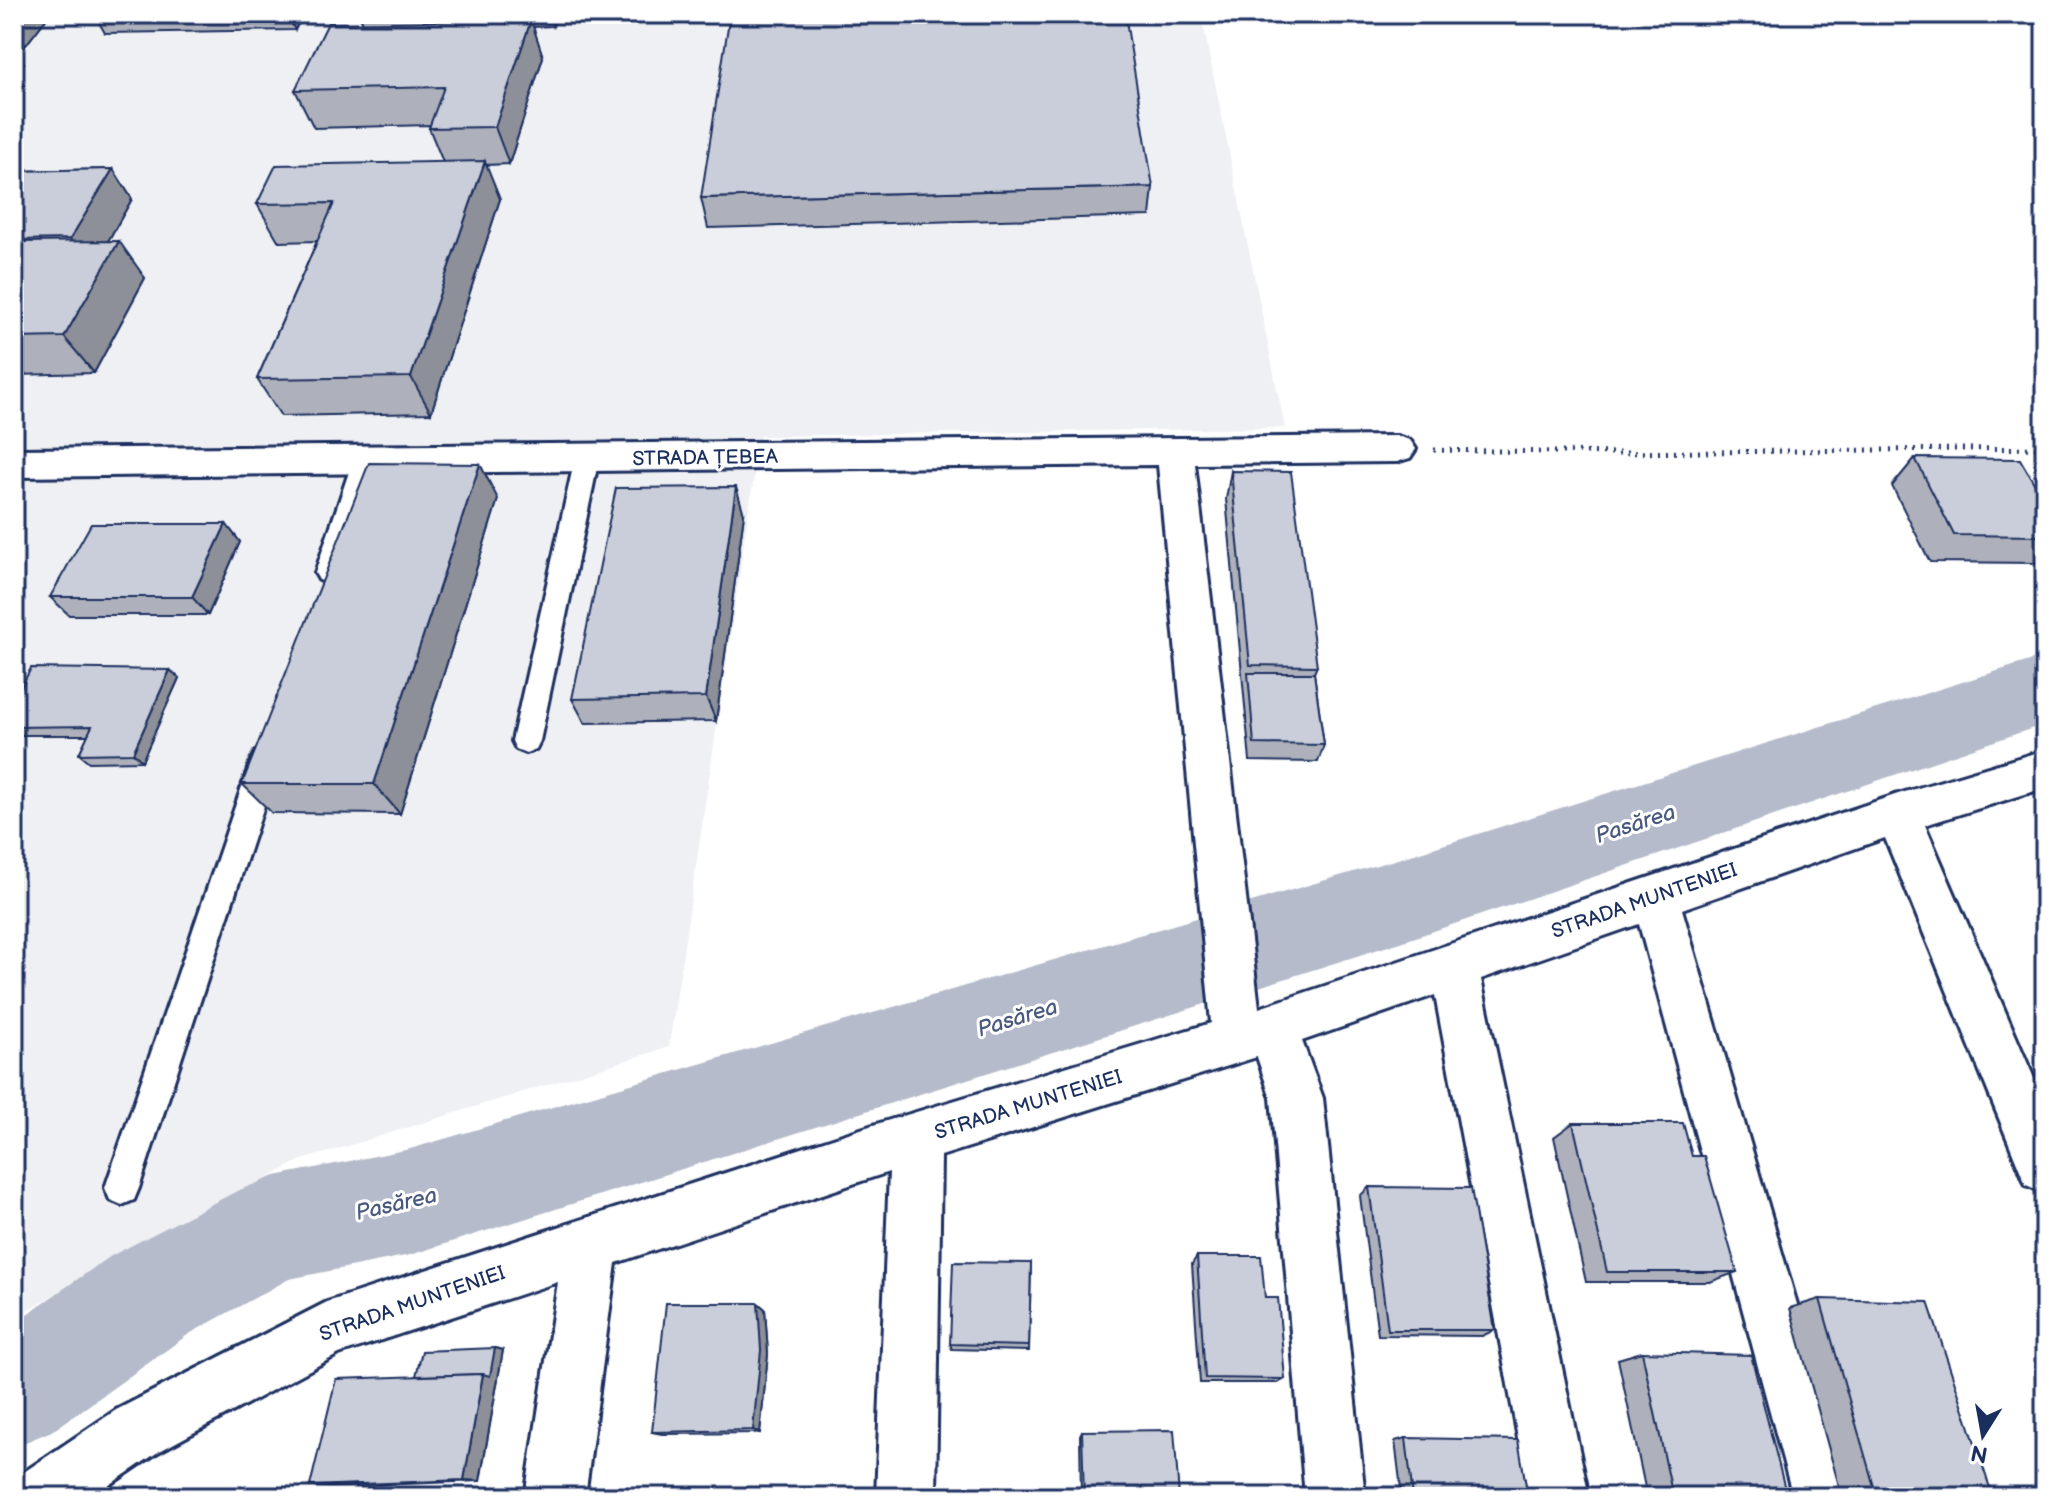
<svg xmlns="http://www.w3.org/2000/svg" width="2059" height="1511" viewBox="0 0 2059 1511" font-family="'Balsamiq Sans',sans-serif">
  <rect width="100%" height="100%" fill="#fff"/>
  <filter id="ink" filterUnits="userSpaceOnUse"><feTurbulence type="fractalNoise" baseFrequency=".0125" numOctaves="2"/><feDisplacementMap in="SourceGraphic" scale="16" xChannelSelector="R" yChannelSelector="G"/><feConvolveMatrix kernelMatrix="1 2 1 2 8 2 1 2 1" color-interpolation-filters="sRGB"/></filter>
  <g filter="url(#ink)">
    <path fill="#eff0f4" d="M14,14h1187l84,414 -525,8 -91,611 -370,114 -285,156z"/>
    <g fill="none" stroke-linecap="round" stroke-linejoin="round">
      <path fill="#b5bbca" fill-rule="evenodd" d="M2045,656v68l-644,218 -991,313 -121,24 -100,55 -135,96 -40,17v-124l97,-67 126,-65 38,-15 135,-27 991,-291z"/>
      <g stroke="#1b2f5e" stroke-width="6">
        <g id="service">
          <path d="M587,449l8,3 4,6 -59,283 -4,8 -10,4 -10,-4 -4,-8 63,-283 4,-6z"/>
          <path d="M365,451l8,3 4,6 -36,113 -4,7 -9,3 -9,-3 -4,-7 38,-113 4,-6z"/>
          <path d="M265,748l10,4 4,8 -140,428 -5,12 -12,5 -12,-5 -5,-12 146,-428 4,-8z"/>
        </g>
      </g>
      <g stroke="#1b2f5e" stroke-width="6">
        <path id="minor" d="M1397,436l13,4 6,9 -6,9 -13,4 -202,2 64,544 639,-214 147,-44v38l-120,37 120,279v89l-19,-8 -141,-347 -203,71 171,588h-60l-154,-573 -158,55 108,518h-60l-94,-502 -133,46 21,57 42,399h-60l-34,-399 -14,-41 -316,99 -5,341h-60l13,-325 -273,91 -31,234h-60l33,-215 -219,72 -181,98 -66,45h-78l4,-21 98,-66 211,-108 546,-177 338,-102 -53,-558 -1144,12v-28z"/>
      </g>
      <path stroke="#1b2f5e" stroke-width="5" stroke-dasharray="2 6" stroke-linecap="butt" d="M1434,450l184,3 427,-5"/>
      <use href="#service" fill="#fff" fill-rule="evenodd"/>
      <use href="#minor" fill="#fff" fill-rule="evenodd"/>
    </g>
    <g fill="#aeb1bb" stroke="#1b2f5e" stroke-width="2">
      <path d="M14,14h36l-25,32h-11z"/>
      <path d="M94,14h209l-8,16 -190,3z"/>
      <path d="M359,14h198l-4,12 -20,1 10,30 -34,107 -23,1 14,34 -69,214 -150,3 -24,-37 60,-138 -38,1 -22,-38 186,-42 -14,-34 1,-3 -116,3 -19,-38 68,-67z"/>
      <path d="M113,169l19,30 -24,42 37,37 -51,95 -80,2v-204z"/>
      <path d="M1153,187l-3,29 -442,12 -7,-30z"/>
      <path d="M1915,458l130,44v53l-8,8 -107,-1 -38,-76z"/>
      <path d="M1231,471l86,195 -3,7 10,72 -6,17 -68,-1 -24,-262z"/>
      <path d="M498,499l-98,315 -128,-1 -30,-29z"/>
      <path d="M744,514l-28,207 -131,2 -13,-24z"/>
      <path d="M226,524l14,18 -32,73h-139l-19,-18z"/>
      <path d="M170,670l9,8 -37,83 -53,1 -10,-8 9,-19h-74v-34z"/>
      <path d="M1573,1123l119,33 45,116 -27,10h-124l-32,-145z"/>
      <path d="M1369,1187l126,143 -13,6 -104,-1 -18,-139z"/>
      <path d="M1197,1256l68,42 20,81 -7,4h-78l-8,-119z"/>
      <path d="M1031,1263l-2,88 -77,-2 -2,-5z"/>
      <path d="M1820,1299l173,198h-151l-52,-189z"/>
      <path d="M758,1303l7,6 3,45 -8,79 -98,1 -10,-2z"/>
      <path d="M495,1348l8,2 -23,131 -150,6 -20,-1z"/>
      <path d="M1642,1352l145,145h-140l-29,-138z"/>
      <path d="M1082,1431l97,66h-98l-1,-62z"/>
      <path d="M1406,1438l122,59h-126l-7,-56z"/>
    </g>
    <g fill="#8d9099" stroke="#1b2f5e" stroke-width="2">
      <path d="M14,14h36l-25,32 -11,-17z"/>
      <path d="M287,14h16l-8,16z"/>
      <path d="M549,14h8l-4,12z"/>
      <path d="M531,20l12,37 -34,107 -14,-37z"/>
      <path d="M14,49l10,14 -10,12z"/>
      <path d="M485,161l15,38 -69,214 -20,-36z"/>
      <path d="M113,169l19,30 -40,70 -22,-30z"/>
      <path d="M119,241l26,37 -51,95 -30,-36z"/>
      <path d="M480,464l18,35 -98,315 -26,-30z"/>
      <path d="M736,487l8,27 -28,207 -10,-24z"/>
      <path d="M226,524l14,18 -32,73 -16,-18z"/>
      <path d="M170,670l9,8 -37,83 -9,-8z"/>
      <path d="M758,1303l7,6 3,45 -8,79 -7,-3z"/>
      <path d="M495,1348l8,2 -23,131 -16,-1 19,-106z"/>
    </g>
    <g fill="#caceda" stroke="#1b2f5e" stroke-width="2">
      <path d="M730,14h395l28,173 -452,11z"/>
      <path d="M531,20l-36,107 -66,1 15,-41 -149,3 33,-67z"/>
      <path d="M485,161l-74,216 -154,2 77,-176 -77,1 19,-39z"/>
      <path d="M113,169l-43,70 -56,1v-69z"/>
      <path d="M119,241l-55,96 -50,1v-96z"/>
      <path d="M1915,458l105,1 25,43v34l-91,-1z"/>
      <path d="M369,463l111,1 -106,320h-132z"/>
      <path d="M1231,471l60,1 26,194 -67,-1z"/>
      <path d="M736,487l-30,210 -134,2 44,-211z"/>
      <path d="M91,524h135l-34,73h-142z"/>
      <path d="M31,668l139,2 -37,83 -54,1 13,-28 -78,1v-26z"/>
      <path d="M1248,673h66l10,72 -70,-1z"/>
      <path d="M1573,1123h110l9,33h12l33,116h-130z"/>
      <path d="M1369,1187l102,1 24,142h-107z"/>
      <path d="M1197,1256h64l4,42h13l7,81 -80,-1z"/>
      <path d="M953,1262l78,1 -2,83 -79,-2z"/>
      <path d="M1820,1299l108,3 65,195h-116z"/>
      <path d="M666,1303h92l3,47 -8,80 -101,2z"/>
      <path d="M495,1348l-5,28 -7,-2 -67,2 6,-25z"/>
      <path d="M1642,1352l109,3 36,142h-114z"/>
      <path d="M483,1374l-19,106 -154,6 26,-107z"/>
      <path d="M1174,1430l5,67h-95l-2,-66z"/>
      <path d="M1406,1438l112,2 10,57h-115z"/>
    </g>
  </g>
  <g text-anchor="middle" stroke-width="6" stroke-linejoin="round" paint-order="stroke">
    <g font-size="20" fill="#1b2f5e" stroke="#fff">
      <text transform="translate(705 457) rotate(-1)" y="7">STRADA ȚEBEA</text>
      <text transform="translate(1644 900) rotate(-19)" y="7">STRADA MUNTENIEI</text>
      <text transform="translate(1028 1104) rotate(-17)" y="7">STRADA MUNTENIEI</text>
      <text transform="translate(412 1303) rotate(-19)" y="7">STRADA MUNTENIEI</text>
    </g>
    <g font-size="22" font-style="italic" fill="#49597e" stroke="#fff">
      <text transform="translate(1635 823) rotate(-18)" y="8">Pasărea</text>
      <text transform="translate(1017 1017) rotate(-17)" y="8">Pasărea</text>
      <text transform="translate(396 1203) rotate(-13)" y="8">Pasărea</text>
    </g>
  </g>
  <rect width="2059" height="1511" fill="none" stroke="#fff" stroke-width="48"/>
  <rect x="24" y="24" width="2011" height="1463" fill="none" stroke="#1b2f5e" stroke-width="3" filter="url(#ink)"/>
  <g transform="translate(1983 1435) rotate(191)" stroke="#ffffff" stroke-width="6" paint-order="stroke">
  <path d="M0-6L14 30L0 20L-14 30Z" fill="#1b2f5e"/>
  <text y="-12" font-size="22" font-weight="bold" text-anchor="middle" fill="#1b2f5e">N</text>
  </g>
</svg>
